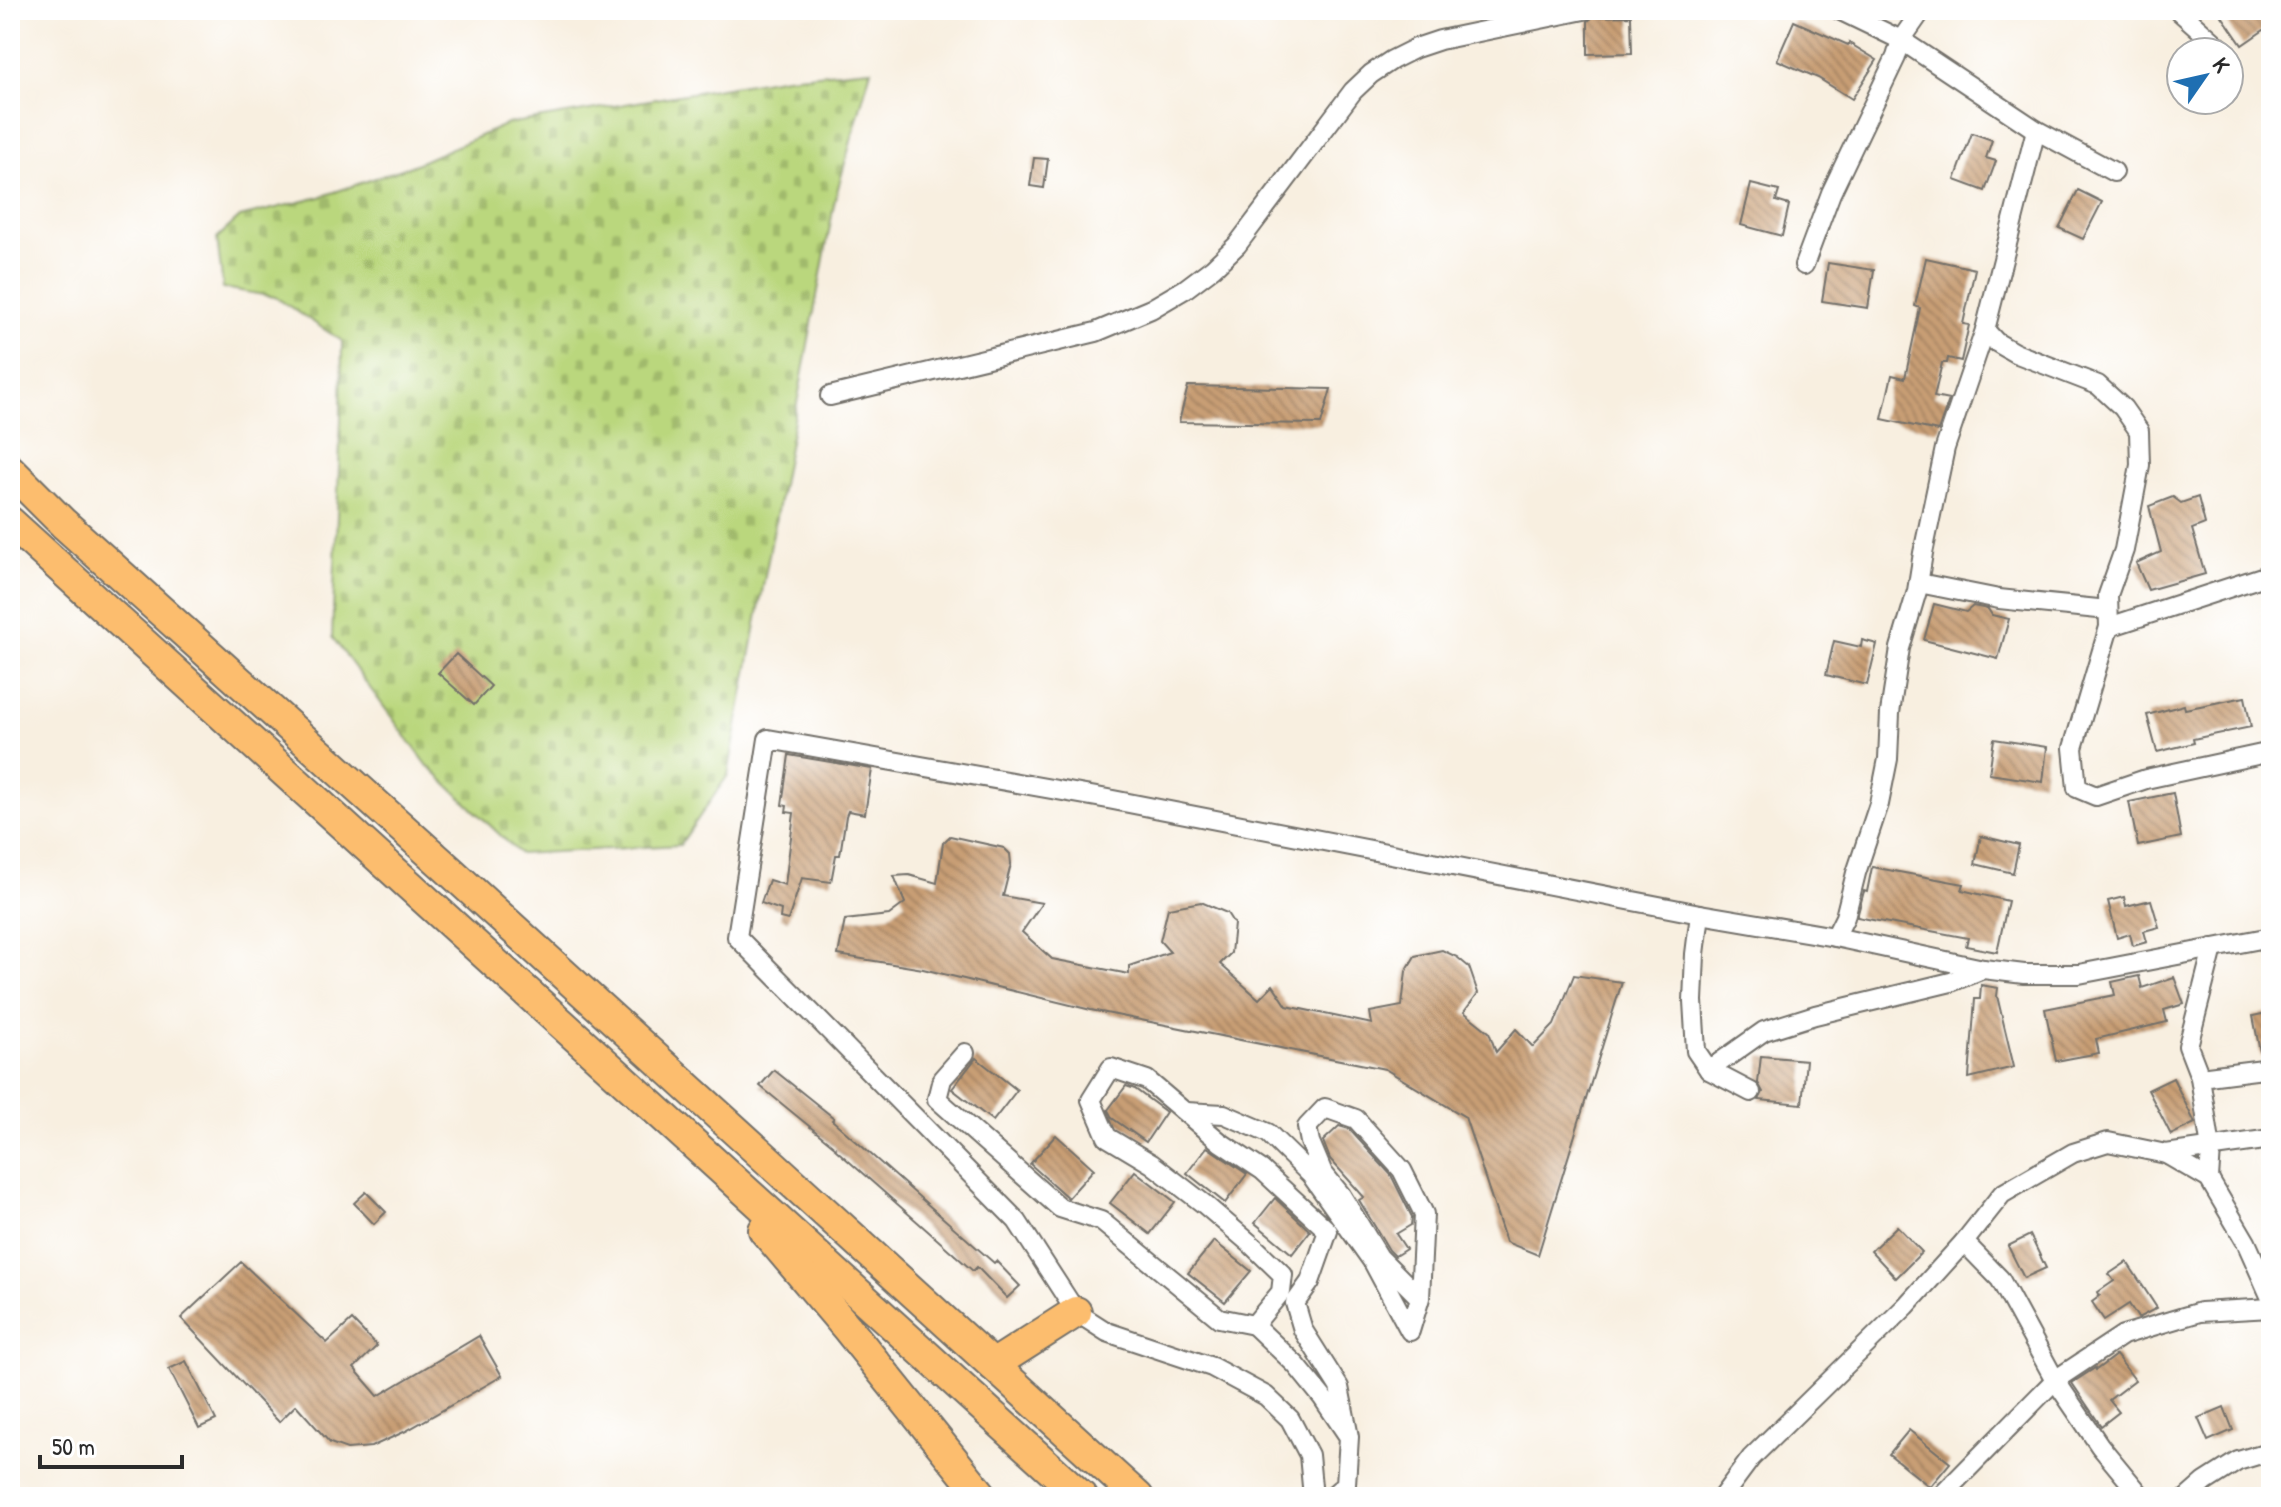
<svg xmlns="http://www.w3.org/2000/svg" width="2281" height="1507" viewBox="0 0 2281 1507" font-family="'Patrick Hand',sans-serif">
  <defs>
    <pattern id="cemetery-stones" width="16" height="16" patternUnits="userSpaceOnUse" patternTransform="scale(2)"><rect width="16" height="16" fill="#bad77d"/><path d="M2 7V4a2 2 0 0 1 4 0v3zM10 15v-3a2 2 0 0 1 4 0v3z" fill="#a0b96c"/></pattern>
    <pattern id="building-back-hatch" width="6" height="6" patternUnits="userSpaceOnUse" patternTransform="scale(2)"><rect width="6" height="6" fill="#c89e75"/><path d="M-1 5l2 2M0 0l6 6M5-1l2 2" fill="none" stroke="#a38160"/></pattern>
  </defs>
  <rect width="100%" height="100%" fill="#fff"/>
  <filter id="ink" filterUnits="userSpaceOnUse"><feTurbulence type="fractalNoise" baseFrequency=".0125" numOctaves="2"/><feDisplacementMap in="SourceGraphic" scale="16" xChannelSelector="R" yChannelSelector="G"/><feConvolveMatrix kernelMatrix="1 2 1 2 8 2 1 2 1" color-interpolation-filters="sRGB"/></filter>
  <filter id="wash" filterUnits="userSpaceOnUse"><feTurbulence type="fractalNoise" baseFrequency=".006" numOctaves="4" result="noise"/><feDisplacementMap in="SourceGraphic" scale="32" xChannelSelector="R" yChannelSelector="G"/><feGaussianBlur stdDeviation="1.8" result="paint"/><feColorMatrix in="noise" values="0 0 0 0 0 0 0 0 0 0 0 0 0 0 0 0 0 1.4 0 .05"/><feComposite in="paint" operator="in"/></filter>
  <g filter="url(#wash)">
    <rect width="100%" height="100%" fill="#f8efe0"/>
    <path fill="url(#cemetery-stones)" stroke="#728154" stroke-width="2" d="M871,69l-36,130 -107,576 -48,70 -160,9 -92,-88 -96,-129 9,-218 1,-78 -67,-44 -52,-9 -6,-50 23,-21 80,-20 91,-31 96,-42 279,-47z"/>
    <g id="blocks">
      <g fill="url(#building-back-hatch)">
        <path d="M2218,10h53v15l-29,20z"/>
        <path d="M1631,16l1,37 -44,1v-33l5,-4z"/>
        <path d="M1794,21l54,24 1,-2 28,17 -25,39 -34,-21 -41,-18z"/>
        <path d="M1972,133l20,7 -6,18 10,3 -11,30 -30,-11z"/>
        <path d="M1034,158l14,1 -4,29 -14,-2z"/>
        <path d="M1751,184l28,7 -3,10 13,4 -7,31 -41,-11z"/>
        <path d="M2078,190l24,12 -19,37 -24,-11z"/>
        <path d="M1926,258l49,11 -12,55 6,1 -8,36 -13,-3 -1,5h-5l-8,34 15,3 -11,31 -56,-12 10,-44 13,3 15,-70 -5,-2z"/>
        <path d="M1828,263l46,7 -6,38 -46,-7z"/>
        <path d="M1188,386l143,3 -10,35 -142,-2z"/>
        <path d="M2173,497l8,6 17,-6 7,27 -13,5 13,45 -57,16 -12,-27 25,-11 -12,-46z"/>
        <path d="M1934,604l32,8 7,-6 15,3 4,6 17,4 -11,40 -74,-19z"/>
        <path d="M1862,640l15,4 -10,41 -41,-10 8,-34 27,6z"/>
        <path d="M456,654l35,32 -17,19 -36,-32z"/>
        <path d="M2245,697l6,30 -58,12 1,4 -37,9 -10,-37 37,-10 1,4z"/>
        <path d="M1994,739l53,8 -4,35 -54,-8z"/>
        <path d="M789,755l83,14 -7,45 -17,-3 -2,5 -6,39h-4l-5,27 -29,-4 -14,42 -8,-2 1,-8 -20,-7 8,-23 16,5 9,-72 -8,-1 1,-6 -5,-1z"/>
        <path d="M2173,793l8,44 -43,9 -9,-44z"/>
        <path d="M950,836l54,12 6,6 1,10 -8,32 39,7 -20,29 30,27 77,15v-8l41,-14 -10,-11 8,-33 33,-6 26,11 7,11 -3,29 -11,11 39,35 14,-14 14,21 85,18 -2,-12 32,-6 4,-35 9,-15 27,-6 15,7 12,10 9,26 -14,19 25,20 7,20 20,-23 17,18 21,-22 20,-50 48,7 -84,273 -32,-13 -41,-125 -80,-48 -294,-59 -168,-41 -85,-14 7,-35 44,-5 16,-12 -11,-27 15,-1 28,8 6,-40z"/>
        <path d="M1981,836l38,9 -6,28 -38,-9z"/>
        <path d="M1872,867l92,17 -2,6 46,11 -11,51 -31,-6 2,-8 -111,-21 7,-26 3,1z"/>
        <path d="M2124,897l2,9 25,-6 8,27 -15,4 3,11 -14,4 -3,-12 -13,4 -9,-37z"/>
        <path d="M2139,976l3,12 32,-11 10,27 -20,6 3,12 -71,17 3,14 -43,8 -11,-52 70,-14 -3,-13z"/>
        <path d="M1981,985l17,3 -1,8 17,71 -45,11 6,-79h5z"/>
        <path d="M2271,1012v44l-10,1 -8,-41z"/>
        <path d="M1761,1056l45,4 -4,44 -43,-4 4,-8 -5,-9z"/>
        <path d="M976,1058l41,32 -24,31 -41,-32z"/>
        <path d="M774,1070l60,48 -2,2 162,143 2,-2 24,25 -13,12 -30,-31 -4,4 -138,-122 1,-1 -76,-62z"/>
        <path d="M2173,1078l22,45 -24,12 -23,-45z"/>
        <path d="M1126,1086l9,3 31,23 -20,30 -34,-24 -4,-8z"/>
        <path d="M1339,1126l10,3 42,46 21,42 -1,8 -15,9 10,15 -11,7 -6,-6 -30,-50 5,-3 -34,-38 -7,-18z"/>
        <path d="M1056,1135l38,34 -26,29 -38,-34z"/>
        <path d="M1207,1147l40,27 -22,29 -38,-30z"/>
        <path d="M1135,1171l40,31 -25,32 -40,-31z"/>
        <path d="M366,1192l20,20 -12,12 -20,-21z"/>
        <path d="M1275,1198l35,33 -18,23 -37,-31z"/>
        <path d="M1897,1226l25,26 -26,26 -25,-27z"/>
        <path d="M2030,1235l16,33 -22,10 -16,-32z"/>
        <path d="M1214,1241l37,30 -26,31 -37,-29z"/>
        <path d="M241,1262l86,81 25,-23 25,26 -23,22 24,28 101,-60 23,40 -96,55 -35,16 -24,2 -17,-6 -34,-38 -17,17 -98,-104z"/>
        <path d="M2127,1262l30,46 -19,10 -9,-14 -25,16 -12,-18 8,-6 -2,-4 16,-11 -5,-7z"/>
        <path d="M2116,1355l19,25 -26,20 10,12 -18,14 -29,-43 23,-15 1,2z"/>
        <path d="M186,1361l30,59 -17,8 -30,-59z"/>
        <path d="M2224,1407l9,23 -25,11 -10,-23z"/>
        <path d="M1909,1430l41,33 -20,24 -41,-33z"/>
      </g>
    </g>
  </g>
  <g filter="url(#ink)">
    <use href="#blocks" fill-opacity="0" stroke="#73706a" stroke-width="2"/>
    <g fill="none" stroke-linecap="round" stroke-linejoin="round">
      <g stroke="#73706a" stroke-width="22">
        <g id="minor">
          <path d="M1839,10l62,30 135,90 78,42"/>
          <path d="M2178,10l47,42"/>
          <path d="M2036,130l-51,200 11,12 19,11 83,32 25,23 16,23 1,34 -16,85 -16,45 1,32 -36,121 4,40 19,8 50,-17 125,-27"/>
          <path d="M1804,265l27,-72 65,-136 5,-17 21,-30"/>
          <path d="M830,396l266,-64 55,-23 34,-20 28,-21 24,-23 116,-154 18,-17 21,-14 24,-12 24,-8 144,-30"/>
          <path d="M1919,583l80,16 109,11"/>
          <path d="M2109,627l162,-53"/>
          <path d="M1700,914l-5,40 -2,47 3,50 13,19 55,-39 51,-16 136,-33 32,-13"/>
          <path d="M1835,937l10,-20 11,-44 23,-69 9,-45 2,-46 10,-65 17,-57 6,-38 22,-105 40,-118"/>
          <path d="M965,1053l-23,26 -5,20 123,109 41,13 118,97 35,7"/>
          <path d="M1709,1070l42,22"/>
          <path d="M2200,1077l71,-9"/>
          <path d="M1186,1112l38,2 44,19 43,42 62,87 37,69 10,-33 4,-84 -22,-44 -46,-51 -31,-11 -18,19 3,15 13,31 18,22 38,62 41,41"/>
          <path d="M2166,1154l105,-15"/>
          <path d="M2209,1179l2,-30 -11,-72 -12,-31 25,-98"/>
          <path d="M1964,1242l36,37 55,101 45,66 42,51"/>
          <path d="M1313,1497l-4,-42 -19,-36 -24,-23 -54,-29 -105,-35 -31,-20 -59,-91 -280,-284 31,-198 340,60 592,115 135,23 148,32 41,5h55l192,-37"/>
          <path d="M1331,1497l15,-13 3,-47 -10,-50 -36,-57 -8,-27 15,-21 18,-51 -66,-61 -42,-28 -73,-62 -36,-12 -20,32 16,37 45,27 52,40 49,42 30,29 -2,17 -27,33 42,40 26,32 27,40"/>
          <path d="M1722,1497l29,-39 155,-152 58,-64 38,-48 71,-41 35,-11 58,12 43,25 37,63 25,56"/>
          <path d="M1940,1497l115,-117 68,-45 77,-23 71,-4"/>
          <path d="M2188,1497l17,-15 33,-21 33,-10"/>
        </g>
      </g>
      <g stroke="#73706a" stroke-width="34">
        <g id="trunk">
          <path d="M10,470l53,53 386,347 689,627"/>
          <path d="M10,522l1072,975"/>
          <path d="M764,1230l84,99 135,168"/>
          <path d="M993,1365l83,-53"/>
        </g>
      </g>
      <use href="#minor" stroke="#fff" stroke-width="18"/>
      <use href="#trunk" stroke="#fcbd6e" stroke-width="30"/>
    </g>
  </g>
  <rect width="2281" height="1507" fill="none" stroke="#fff" stroke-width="40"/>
  <g transform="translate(2205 76) rotate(56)"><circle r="38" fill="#ffffff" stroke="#aaaaaa" stroke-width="2"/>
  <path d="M0-6L14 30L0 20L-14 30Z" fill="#1f6fb2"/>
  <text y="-12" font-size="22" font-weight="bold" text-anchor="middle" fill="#2b2b2b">K</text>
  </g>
  <path d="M40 1455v12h142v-12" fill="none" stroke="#2b2b2b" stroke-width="4"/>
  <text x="52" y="1455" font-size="24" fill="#2b2b2b" stroke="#ffffff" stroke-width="6" paint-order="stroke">50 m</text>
</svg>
